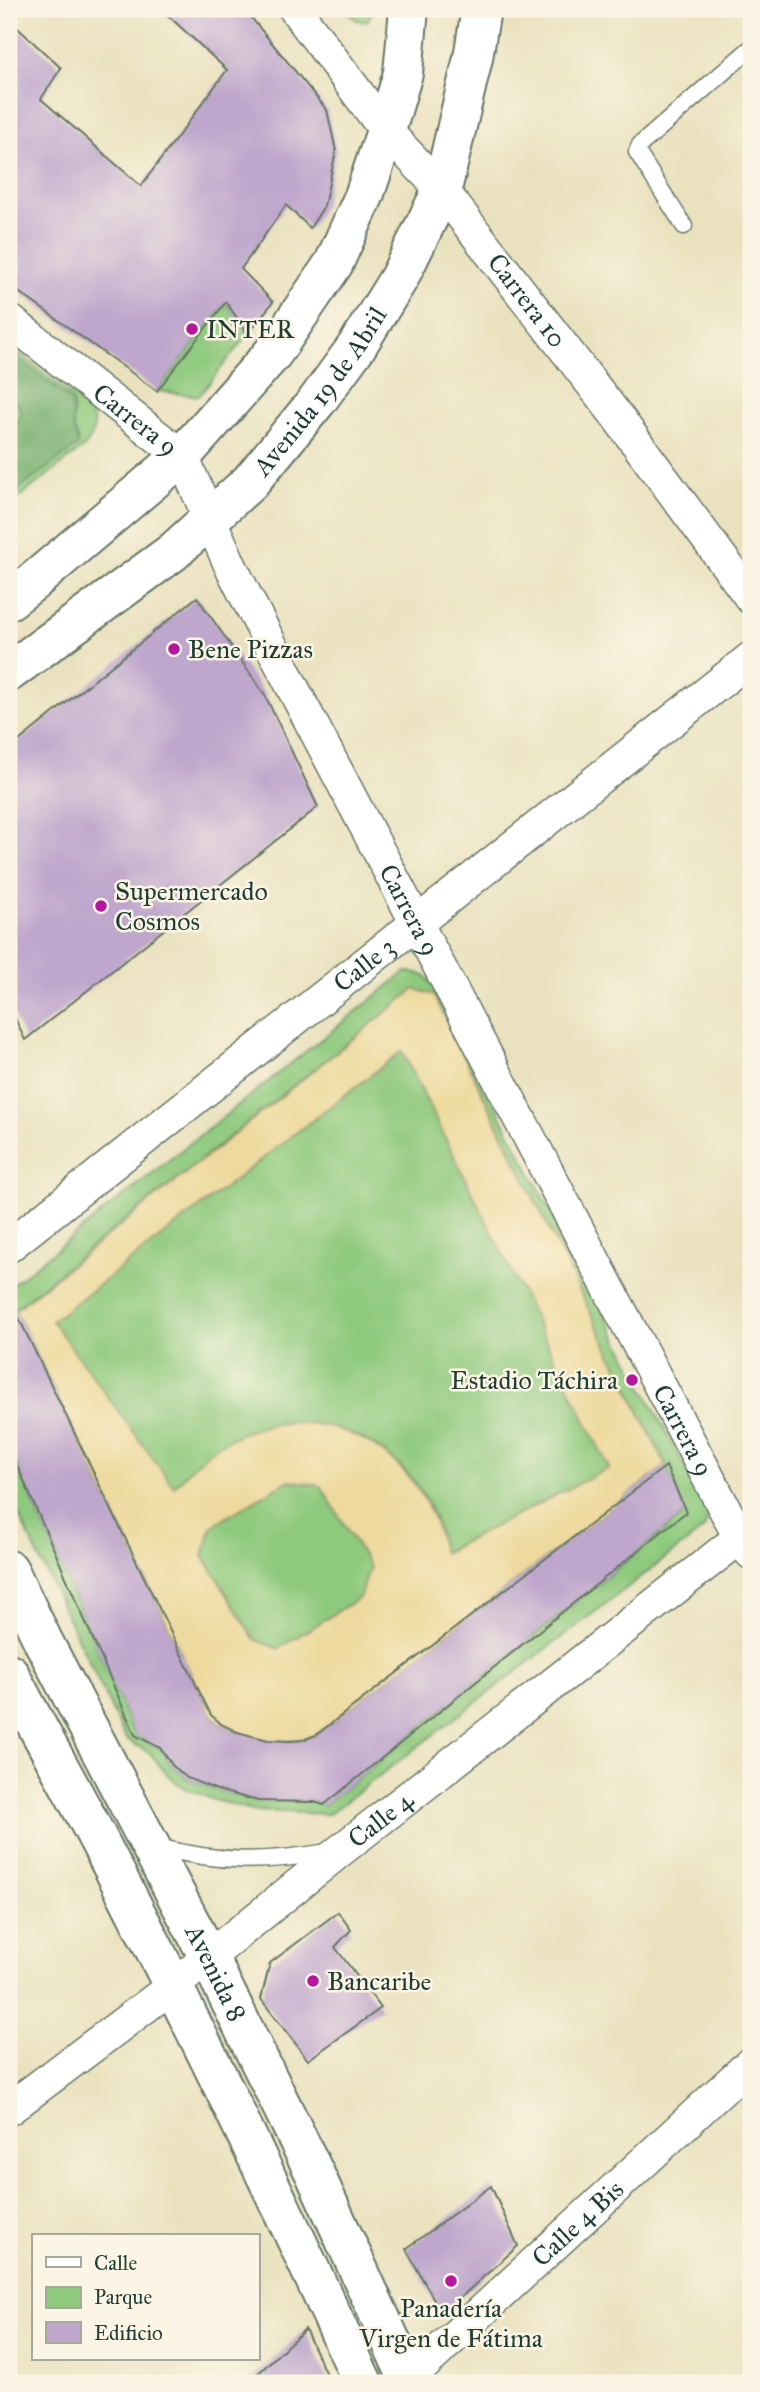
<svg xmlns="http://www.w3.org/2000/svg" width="760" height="2392" viewBox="0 0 760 2392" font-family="'IM FELL Great Primer',serif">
  <rect width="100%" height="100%" fill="#fcf5e5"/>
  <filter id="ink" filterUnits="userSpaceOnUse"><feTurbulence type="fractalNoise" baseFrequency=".0143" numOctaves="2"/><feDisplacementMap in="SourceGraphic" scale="14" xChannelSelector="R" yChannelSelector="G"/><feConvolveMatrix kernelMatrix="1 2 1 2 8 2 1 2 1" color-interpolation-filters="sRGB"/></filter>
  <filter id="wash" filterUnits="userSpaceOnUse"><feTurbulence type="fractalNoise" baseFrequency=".00686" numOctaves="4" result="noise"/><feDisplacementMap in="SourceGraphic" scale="28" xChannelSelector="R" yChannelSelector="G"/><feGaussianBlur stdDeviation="1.57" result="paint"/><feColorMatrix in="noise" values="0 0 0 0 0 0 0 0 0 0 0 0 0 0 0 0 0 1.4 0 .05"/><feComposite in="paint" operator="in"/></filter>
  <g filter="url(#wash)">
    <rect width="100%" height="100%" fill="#eae2bf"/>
    <g fill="#8ec97d" stroke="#568358" stroke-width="2">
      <path d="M347,9h27l-7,12c-11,2 -14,-4 -20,-12z"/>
      <path d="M226,302l22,32 -49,62 -42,-5z"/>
      <path d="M9,345l79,63c9,14 8,26 -4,39l-75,58z"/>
      <path d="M406,972c11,0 20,2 26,12l277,530 -5,15 -375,285 -73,-3 -42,-11 -32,-13 -16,-14 -15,-19 -25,-15 -117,-244v-48l126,288 25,13 13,18 14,12 30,12 41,11 56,1 10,3 362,-292 -20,-47 -232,-471 -19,-6 -406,324v-26z"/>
      <path d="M402,1051l208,417 -168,85c-1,-23 -12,-50 -26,-69 -63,-83 -181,-79 -242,4l-123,-167z"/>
      <path d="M289,1480l32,6 50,81 -12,31 -81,51 -24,-10 -51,-84 9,-29z"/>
    </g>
    <path fill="#72ad6c" stroke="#487550" stroke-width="2" d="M9,351l62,49c5,10 1,14 2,23 0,9 7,13 4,23l-68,50v-60l6,-8 6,-17 -3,-6 -9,-7z"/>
    <path fill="#eeda9e" stroke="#868c69" stroke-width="2" fill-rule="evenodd" d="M415,989l19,6 232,471 -350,269c-34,13 -78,4 -105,-20l-196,-405zM402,1051l207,417 -166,85c-16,-99 -120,-162 -213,-114 -25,12 -38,29 -56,48l-122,-166zM289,1480l32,6 49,81 -11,31 -81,51 -24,-10 -51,-84 9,-29z"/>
    <g id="blocks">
      <g fill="#bea6cc">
        <path d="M161,9h83l83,101 9,41 -12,55 -14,22 -24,-23 -45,64 32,33 -25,32 -22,-32 -69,89 -148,-106v-265l52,48 -20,31 100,87 86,-116z"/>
        <path d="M197,597l68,98 53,112 -293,233 -16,-35v-256z"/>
        <path d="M15,1310l187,387 9,18 10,9 16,8 31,8 21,1 14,-1 13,-5 350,-269 20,46 -362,293 -10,-3 -56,-1 -41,-11 -30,-12 -14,-12 -13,-18 -25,-13 -126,-288v-134z"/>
        <path d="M338,1912l13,18 -16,17 46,61 -73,52 -47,-61 9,-36z"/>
        <path d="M491,2186l27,60 -76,68 -36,-65z"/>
        <path d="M305,2329l25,54h-82z"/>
      </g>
    </g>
  </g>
  <g filter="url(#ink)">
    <use href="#blocks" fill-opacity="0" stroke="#667765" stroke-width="2"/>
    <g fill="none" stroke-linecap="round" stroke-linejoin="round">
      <g stroke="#667765" stroke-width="19">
        <g id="service">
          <path d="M684,226l-47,-74 3,-7 111,-97"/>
          <path d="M157,1847c64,16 106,16 171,5"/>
        </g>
      </g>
      <g stroke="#667765" stroke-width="35">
        <g id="minor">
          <path id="s1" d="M295,9l91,122 56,59 174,225 135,183"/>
          <path id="s2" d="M9,320l173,136 49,111 64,125 445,846 11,15"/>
          <path id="s3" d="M9,1246l742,-588"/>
          <path id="s4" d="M9,2109l164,-123 168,-136 410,-321"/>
          <path id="s5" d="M404,2383l347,-320"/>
        </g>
      </g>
      <g stroke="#667765" stroke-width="42">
        <g id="tertiary">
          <path d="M9,600l25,-19 148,-125 91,-103 61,-90 30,-67 22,-65 17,-58 6,-64"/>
          <path id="s6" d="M9,672l164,-120 77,-70 67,-81 40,-55 42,-68 43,-88 31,-132 8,-49"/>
          <path id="s7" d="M9,1570l34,71 165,315 106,216 96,211"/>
          <path d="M9,1673c29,57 61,112 90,168 93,178 180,359 264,542"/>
        </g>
      </g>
      <use href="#service" stroke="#fff" stroke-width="16"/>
      <use href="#minor" stroke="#fff" stroke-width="32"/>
      <use href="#tertiary" stroke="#fff" stroke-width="38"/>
    </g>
  </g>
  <g fill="#b5179e" stroke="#fcf5e5" stroke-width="2.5">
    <circle cx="192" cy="329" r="7"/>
    <circle cx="174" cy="649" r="7"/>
    <circle cx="101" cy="906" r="7"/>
    <circle cx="632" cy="1380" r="7"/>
    <circle cx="313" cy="1981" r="7"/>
    <circle cx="451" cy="2281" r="7"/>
  </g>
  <g text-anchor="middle" stroke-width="5" stroke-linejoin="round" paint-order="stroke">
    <g font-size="26" fill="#1f3d34" stroke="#fcf5e5">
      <text dy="9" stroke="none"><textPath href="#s1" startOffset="373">Carrera 10</textPath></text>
      <text dy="9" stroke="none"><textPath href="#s6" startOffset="422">Avenida 19 de Abril</textPath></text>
      <text dy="9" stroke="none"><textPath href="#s2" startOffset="161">Carrera 9</textPath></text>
      <text dy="9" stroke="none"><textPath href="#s2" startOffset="728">Carrera 9</textPath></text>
      <text dy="9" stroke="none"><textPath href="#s3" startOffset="453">Calle 3</textPath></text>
      <text dy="9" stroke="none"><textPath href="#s2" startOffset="1316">Carrera 9</textPath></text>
      <text dy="9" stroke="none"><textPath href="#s4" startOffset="471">Calle 4</textPath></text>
      <text dy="9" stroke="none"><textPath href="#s7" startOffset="453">Avenida 8</textPath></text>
      <text dy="9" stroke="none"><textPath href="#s5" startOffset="236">Calle 4 Bis</textPath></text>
    </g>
    <g font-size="26" fill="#1f3d34" stroke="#fcf5e5" text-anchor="start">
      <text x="206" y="338">INTER</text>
      <text x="188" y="658">Bene Pizzas</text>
      <text x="115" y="900">Supermercado<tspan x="115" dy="30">Cosmos</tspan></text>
      <text x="618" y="1389" text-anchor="end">Estadio Táchira</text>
      <text x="327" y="1990">Bancaribe</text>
      <text x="451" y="2317" text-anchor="middle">Panadería<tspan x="451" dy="30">Virgen de Fátima</tspan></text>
    </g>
  </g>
  <rect width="760" height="2392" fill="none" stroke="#fcf5e5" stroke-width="35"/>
  <rect x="32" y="2234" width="228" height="126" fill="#fcf5e5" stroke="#a4ab9e" stroke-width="2"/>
  <rect x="46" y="2257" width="35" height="10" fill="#ffffff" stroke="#a4ab9e" stroke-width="2"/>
  <text x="94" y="2270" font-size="21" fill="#1f3d34">Calle</text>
  <rect x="46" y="2287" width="35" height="21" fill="#8ec97d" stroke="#a4ab9e" stroke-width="2"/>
  <text x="94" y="2304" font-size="21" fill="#1f3d34">Parque</text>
  <rect x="46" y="2322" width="35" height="21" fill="#bea6cc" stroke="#a4ab9e" stroke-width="2"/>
  <text x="94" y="2340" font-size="21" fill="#1f3d34">Edificio</text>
</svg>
